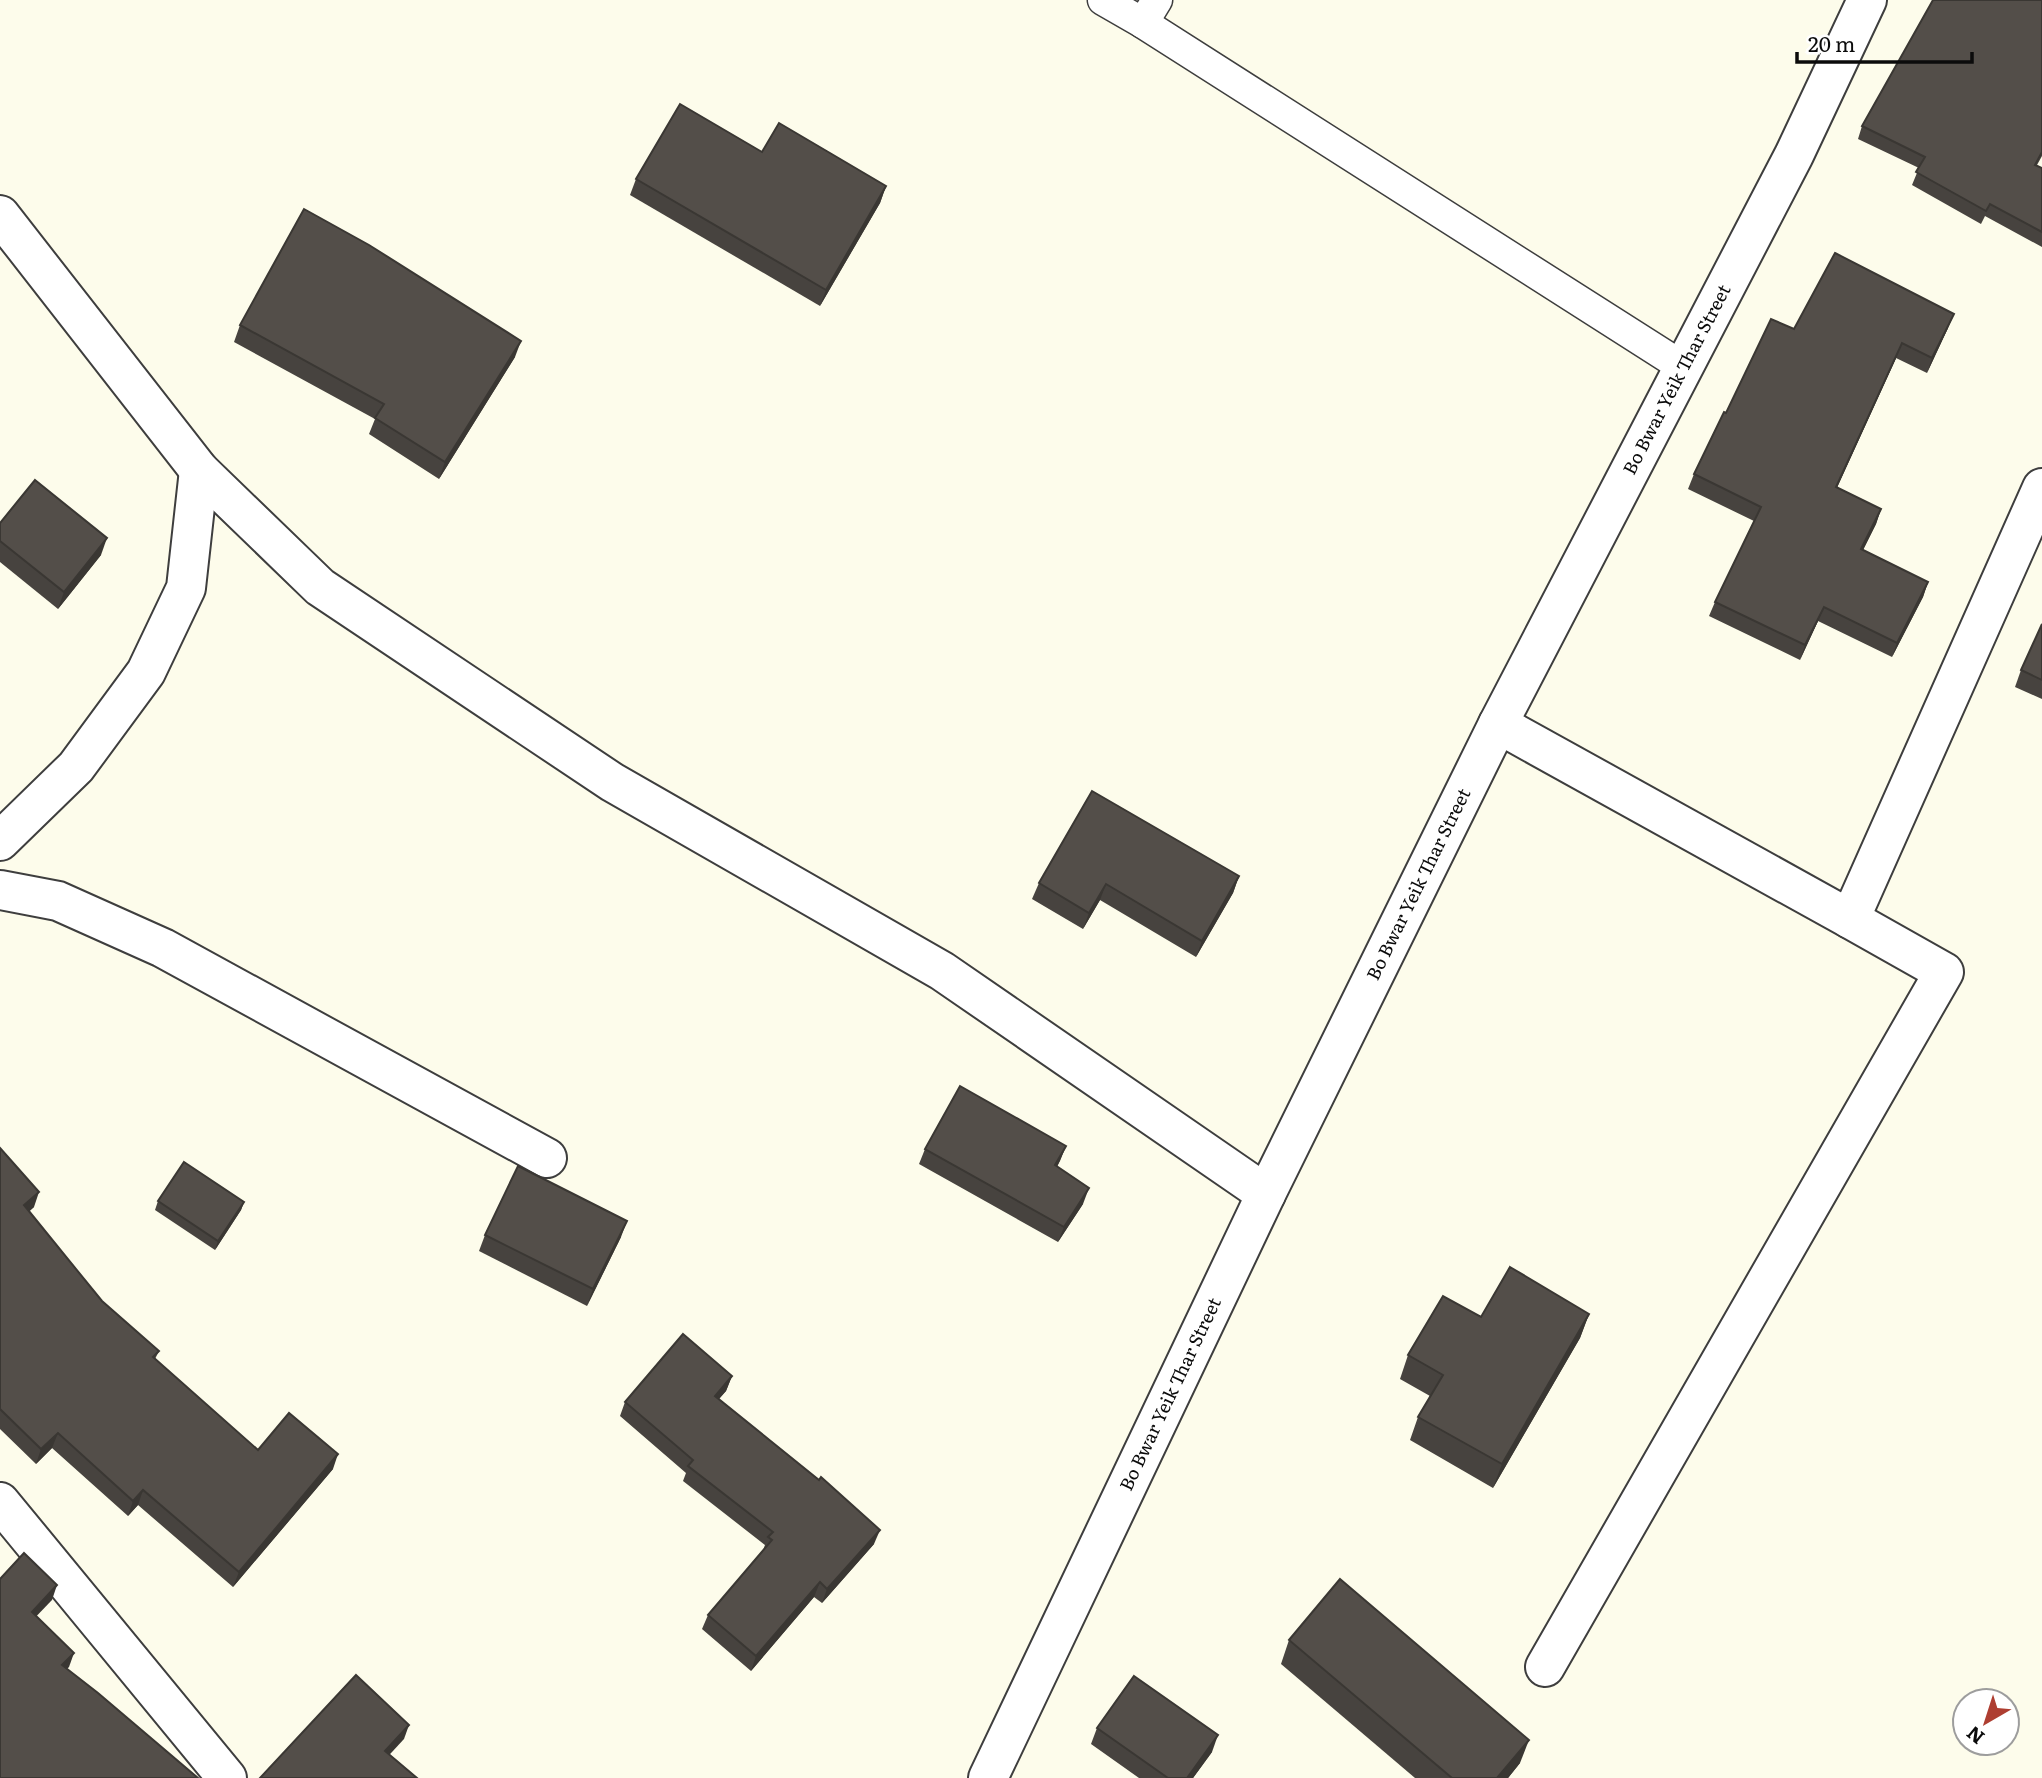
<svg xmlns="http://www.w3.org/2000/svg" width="2042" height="1778" viewBox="0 0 2042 1778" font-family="Literata,serif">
  <rect width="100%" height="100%" fill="#fdfceb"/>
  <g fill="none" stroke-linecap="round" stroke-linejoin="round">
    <g stroke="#3e3e3e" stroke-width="33">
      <g id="service">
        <path d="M1103,0l40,23 14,-23"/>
        <path d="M1143,23l540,344"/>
      </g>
    </g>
    <g stroke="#3e3e3e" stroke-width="42">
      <g id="minor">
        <path d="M0,215l199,255 121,117 292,195 330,189 324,223"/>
        <path d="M1498,724l352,195"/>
        <path d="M0,841l76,-74 70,-95 40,-84 13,-118"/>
        <path d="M0,890l58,11 105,47 384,210"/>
        <path d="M0,1502l227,276"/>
        <path d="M1545,1667l399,-695 -94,-53 192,-431"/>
        <path id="s1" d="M988,1778l278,-584 232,-470 296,-569 73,-155"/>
      </g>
    </g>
    <use href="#service" stroke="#fff" stroke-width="30"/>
    <use href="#minor" stroke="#fff" stroke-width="38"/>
  </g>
  <g fill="#47433f">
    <path d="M2042,0v156l-5,9 5,3v79l-57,-31 -4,8 -69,-39 7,-17 -61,-29 4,-13z"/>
    <path d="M762,152l124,34 -6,17 -60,103 -190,-111 6,-16z"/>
    <path d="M240,325l275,32 -76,122 -70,-45 6,-15 -141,-77z"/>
    <path d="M1948,328l-21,45 -31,-15 -59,129 44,22 -5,15 -13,26 65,32 -5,15 -31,60 -74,-36 -18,39 -91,-44 6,-14 39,-81 -66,-32 6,-15 32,-61 68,-84z"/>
    <path d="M0,523l101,32 -43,54 -58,-47z"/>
    <path d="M2042,624v75l-27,-12 6,-17z"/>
    <path d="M1239,876l-6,17 -37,64 -96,-57 -17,29 -51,-30 7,-16z"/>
    <path d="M1066,1146l-9,21 26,37 -25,38 -139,-78 6,-15z"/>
    <path d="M0,1148l34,59 -5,4 73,90 57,50 -4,8 103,91 75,19 -100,118 -95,-82 -10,11 -76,-68 -16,16 -36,-35z"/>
    <path d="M158,1201l86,1 -3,8 -26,40 -60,-40z"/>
    <path d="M485,1235l136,2 -34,69 -108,-55z"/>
    <path d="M1589,1314l-9,24 -87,150 -83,-48 8,-23 12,-21 -30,-17 8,-24 73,-38z"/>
    <path d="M732,1376l-6,15 -7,8 155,145 -52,59 -8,-6 -63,74 -49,-42 6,-14 55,-65 2,-5 -82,-64 3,-8 -66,-57 5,-14z"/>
    <path d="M1289,1640l231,123 -12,15h-93l-134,-114z"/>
    <path d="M1097,1728l115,24 -19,26h-54l-48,-34z"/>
  </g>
  <g fill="#3a3733">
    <path d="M886,186l-6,17 -60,103 6,-16z"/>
    <path d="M1954,314l-6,14 -21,45 5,-15z"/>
    <path d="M521,341l-6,16 -76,122 6,-17z"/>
    <path d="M1902,343l-6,15 -65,143 5,-14z"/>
    <path d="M1881,509l-5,15 -20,40 5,-15z"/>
    <path d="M107,538l-6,17 -43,54 6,-17z"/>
    <path d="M1928,582l-5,15 -31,60 5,-14z"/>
    <path d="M1824,607l-6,14 -18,39 5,-15z"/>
    <path d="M1239,876l-6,17 -37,64 6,-16z"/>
    <path d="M1106,884l-6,16 -17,29 6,-16z"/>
    <path d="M1066,1146l-6,15 -11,20 6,-16z"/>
    <path d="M1089,1188l-6,16 -25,38 6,-15z"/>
    <path d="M39,1192l-5,15 -15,14 5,-16z"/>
    <path d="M244,1202l-3,8 -26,40 3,-9z"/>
    <path d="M627,1221l-6,16 -34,69 6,-17z"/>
    <path d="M1589,1314l-9,24 -87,150 9,-24z"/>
    <path d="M732,1376l-6,15 -17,19 6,-14z"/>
    <path d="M58,1433l-6,15 -16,16 5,-15z"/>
    <path d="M338,1454l-5,15 -100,118 6,-15z"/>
    <path d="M143,1490l-5,15 -10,11 5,-15z"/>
    <path d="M880,1530l-6,14 -52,59 5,-14z"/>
    <path d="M820,1582l-6,15 -63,74 5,-15z"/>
    <path d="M57,1585l-5,15 -25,26 5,-14z"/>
    <path d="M74,1653l-5,14 -12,12 5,-14z"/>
    <path d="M409,1725l-5,14 -24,26 5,-14z"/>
    <path d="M1218,1735l-6,17 -19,26h-6z"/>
    <path d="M1529,1740l-9,23 -12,15h-11z"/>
  </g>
  <g fill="#534e49" stroke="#3a3733" stroke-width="2">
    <path d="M1933,0h109v152l-7,13 7,3v64l-52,-28 -4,7 -70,-39 9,-15 -63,-31z"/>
    <path d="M680,104l82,48 17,-29 107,63 -60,104 -190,-111z"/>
    <path d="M304,209l65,36 152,96 -76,121 -70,-44 9,-14 -144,-79z"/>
    <path d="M1835,253l119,61 -22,44 -30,-15 -66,144 45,22 -20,40 67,33 -31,61 -73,-36 -19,38 -90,-43 46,-95 -67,-33 30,-62 2,1 45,-94 23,10z"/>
    <path d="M35,480l72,58 -43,54 -64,-51v-18z"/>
    <path d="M2042,624v56l-21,-10z"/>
    <path d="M1092,791l147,85 -37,65 -96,-57 -17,29 -50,-30z"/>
    <path d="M960,1086l106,60 -11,19 34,23 -25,39 -139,-78z"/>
    <path d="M0,1148l39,44 -15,13 78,96 57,50 -6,6 105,93 31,-37 49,41 -99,118 -96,-82 -10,11 -75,-68 -17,16 -41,-40z"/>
    <path d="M184,1162l60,40 -26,39 -60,-40z"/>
    <path d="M518,1166l109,55 -34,68 -108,-54z"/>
    <path d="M1510,1267l79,47 -87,150 -84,-47 25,-42 -35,-20 35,-59 38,21z"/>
    <path d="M683,1334l49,42 -17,20 104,84 2,-3 59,53 -53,59 -7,-7 -64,74 -48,-41 64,-75 -4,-3 5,-5 -85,-66 5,-6 -68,-58z"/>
    <path d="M24,1553l33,32 -25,27 42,41 -12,12 36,28 100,85h-198v-199z"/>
    <path d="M1340,1579l189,161 -32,38h-45l-163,-138z"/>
    <path d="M356,1675l53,50 -24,26 32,27h-157z"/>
    <path d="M1134,1676l84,59 -31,43h-19l-71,-50z"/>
  </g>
  <g text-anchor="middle" stroke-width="7" stroke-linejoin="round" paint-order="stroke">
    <g font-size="18" fill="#0b0b0b" stroke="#fff">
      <text dy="6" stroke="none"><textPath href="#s1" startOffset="1559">Bo Bwar Yeik Thar Street</textPath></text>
      <text dy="6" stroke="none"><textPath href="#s1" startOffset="992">Bo Bwar Yeik Thar Street</textPath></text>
      <text dy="6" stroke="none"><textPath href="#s1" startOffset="425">Bo Bwar Yeik Thar Street</textPath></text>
    </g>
  </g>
  <g transform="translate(1986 1722) rotate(219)"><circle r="33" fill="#ffffff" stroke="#9d9d9d" stroke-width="2"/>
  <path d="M0-5L12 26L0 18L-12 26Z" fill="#ae3e31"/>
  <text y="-10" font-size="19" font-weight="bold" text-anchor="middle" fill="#0b0b0b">N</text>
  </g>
  <path d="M1797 52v10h175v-10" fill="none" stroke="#0b0b0b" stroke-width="3.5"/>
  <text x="1808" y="52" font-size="21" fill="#0b0b0b" stroke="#ffffff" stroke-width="5" paint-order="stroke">20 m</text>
</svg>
